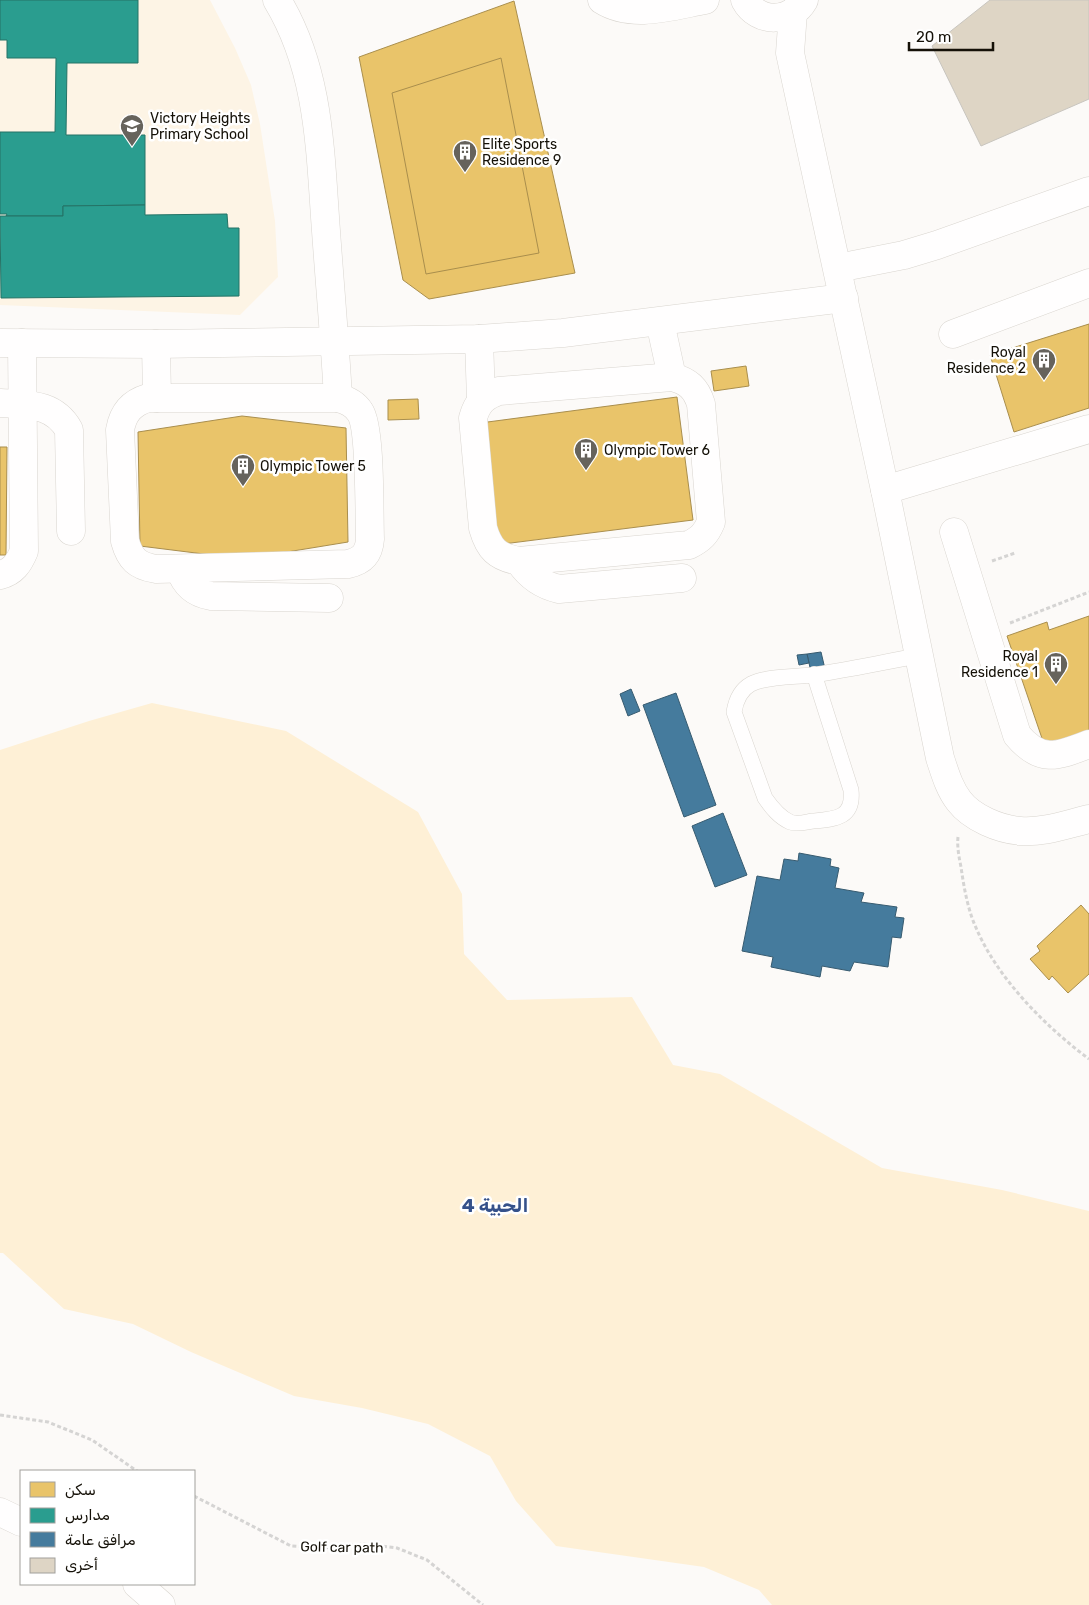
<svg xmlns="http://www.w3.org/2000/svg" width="1089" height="1605" viewBox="0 0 1089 1605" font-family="Rubik,Vazirmatn,sans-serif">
  <rect width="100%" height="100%" fill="#fcfaf8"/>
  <path fill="#fdf4e5" d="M0,0h210l25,48 16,37 9,39 15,97 3,56 -38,38 -240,-10z"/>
  <path fill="#fef0d6" d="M152,703l134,28 132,81 44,82 2,60 43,46 125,-3 41,68 47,9 162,94 120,22 87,21v394h-317l-13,-15 -55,-23 -148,-21 -40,-45 -26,-45 -62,-32 -66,-16 -68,-12 -103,-44 -58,-28 -69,-15 -61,-56h-3v-503l89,-29z"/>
  <g fill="#e9c46a" stroke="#a98e4d">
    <path d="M514,1l61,272 -146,26 -26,-19 -44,-223z"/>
    <path d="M501,58l38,195 -113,21 -34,-181z"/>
    <path d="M1089,324v84l-75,24 -24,-77z"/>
    <path d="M746,366l3,20 -35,5 -3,-20z"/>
    <path d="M677,397l16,123 -198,25 -15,-122z"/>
    <path d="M418,399l1,20 -31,1v-20z"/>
    <path d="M242,416l104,12 2,114 -104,17 -104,-13 -2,-114z"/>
    <path d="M0,447h7l-1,108h-6z"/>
    <path d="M1089,616v118l-43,16 -39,-114 40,-14 2,8z"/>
    <path d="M1081,905l8,9v60l-21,19 -16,-17 -3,4 -19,-21 10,-8 -3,-5z"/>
  </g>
  <g fill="#2a9d8f" stroke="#247366">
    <path d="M0,0h138v63h-71l-1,72h79v70l-82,1v10h-57l1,-2h-7v-82h55l1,-74h-49v-18h-7z"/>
    <path d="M145,205v10l82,-1 1,14h11v68l-238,2 -1,-82h63v-10z"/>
  </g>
  <g fill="#457b9d" stroke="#375b70">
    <path d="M821,652l4,17 -14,3 -4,-18z"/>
    <path d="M807,654l2,9 -10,2 -2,-10z"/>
    <path d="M631,689l9,22 -12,5 -8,-22z"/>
    <path d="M676,693l40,112 -32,12 -41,-112z"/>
    <path d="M723,813l24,62 -32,12 -23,-61z"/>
    <path d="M799,853l32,6 -1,7 9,2 -4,20 29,5 -3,9 36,5 -2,10 9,1 -3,20 -9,-1 -4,30 -34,-5 -4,9 -28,-5 -2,11 -49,-10 2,-10 -31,-6 15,-75 23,4 4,-21 14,2z"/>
  </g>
  <path fill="#ded5c5" stroke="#c8c5bf" d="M990,0h99v99l-108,47 -49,-100z"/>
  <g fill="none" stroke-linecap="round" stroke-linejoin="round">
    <g stroke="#d9d5cf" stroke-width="16">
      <path id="lane" d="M814,674l37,116c3,28 -15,29 -38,31 -7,1 -16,4 -23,1 -11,-5 -18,-14 -25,-24l-31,-86c2,-12 6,-22 17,-28 16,-8 44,-7 61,-9 36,-5 71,-13 106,-19"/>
    </g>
    <g stroke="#d9d5cf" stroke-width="29">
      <g id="street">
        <path d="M277,0c43,71 43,151 49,231 4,56 9,111 12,167"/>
        <path d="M602,0c30,19 70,6 103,0"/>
        <path d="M745,0c13,24 46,23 59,0"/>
        <path d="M793,12l-3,41 95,437 55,268c5,15 9,30 19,43 13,17 40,28 61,30 23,2 47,-7 69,-12"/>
        <path d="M838,268l66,-13 33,-10 152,-54"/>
        <path d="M660,322l12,55"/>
        <path d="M953,334l136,-51"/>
        <path d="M479,339l2,61"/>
        <path d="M0,343l156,1 323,-5 84,-6 281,-35"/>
        <path d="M156,344l1,54"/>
        <path d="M672,377c16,4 24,11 29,27l10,118c-5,12 -10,17 -22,23l-170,16c-22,-4 -30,-12 -36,-33l-10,-110c4,-15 11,-22 26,-27z"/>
        <path d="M148,398h190c9,2 17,6 22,14 11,16 9,104 10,127 -1,15 -8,22 -22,25l-192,5c-19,-3 -26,-10 -31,-28l-5,-111c3,-17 11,-27 28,-32z"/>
        <path d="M0,403c28,2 54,0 69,27l2,101"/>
        <path d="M885,490l204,-61"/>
        <path d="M954,532l63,203c24,29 41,21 72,9"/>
        <path d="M519,561c10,15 22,24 40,28l123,-11"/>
        <path d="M180,569c5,16 14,24 31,27l118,2"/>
        <path d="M0,575c13,-3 19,-12 24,-24l-2,-208"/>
        <path d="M0,1512l21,10"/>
        <path d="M137,1584l24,21"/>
      </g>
    </g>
    <g stroke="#d5d4d3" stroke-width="3" stroke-dasharray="4 2.5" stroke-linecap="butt">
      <path d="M992,561l23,-8"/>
      <path d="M1010,623l79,-31"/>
      <path d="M958,837c-1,10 1,20 3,30 3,21 7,44 16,63 22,50 69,97 112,129"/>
      <path d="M0,1415l48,7 44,18 45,31"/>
      <path d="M194,1496l97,50 32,2 41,-4 33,4 30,12 56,45"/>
    </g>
    <use href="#lane" stroke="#fffefe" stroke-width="15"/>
    <use href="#street" stroke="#fffefe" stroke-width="28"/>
  </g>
  <defs>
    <g id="school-pin" transform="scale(1.25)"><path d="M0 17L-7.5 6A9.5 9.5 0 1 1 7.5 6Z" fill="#66635c" stroke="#fff"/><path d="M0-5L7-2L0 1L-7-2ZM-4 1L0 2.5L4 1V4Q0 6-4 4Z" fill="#fff"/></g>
    <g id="building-pin" transform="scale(1.25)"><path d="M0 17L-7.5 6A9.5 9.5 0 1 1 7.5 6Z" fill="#66635c" stroke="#fff"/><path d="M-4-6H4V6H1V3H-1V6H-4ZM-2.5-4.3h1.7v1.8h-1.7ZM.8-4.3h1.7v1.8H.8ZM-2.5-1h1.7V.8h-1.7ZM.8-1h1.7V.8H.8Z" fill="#fff"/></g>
  </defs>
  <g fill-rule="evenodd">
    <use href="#school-pin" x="132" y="126"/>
    <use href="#building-pin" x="465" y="152"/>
    <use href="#building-pin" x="1044" y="360"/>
    <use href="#building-pin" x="586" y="450"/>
    <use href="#building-pin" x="243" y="466"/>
    <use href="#building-pin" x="1056" y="664"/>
  </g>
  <g text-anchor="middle" stroke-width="5" stroke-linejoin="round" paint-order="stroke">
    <g font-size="14" fill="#151108" stroke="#fff" text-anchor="start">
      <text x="150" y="123">Victory Heights<tspan x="150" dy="16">Primary School</tspan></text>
      <text x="482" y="149">Elite Sports<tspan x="482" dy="16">Residence 9</tspan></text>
      <text x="1026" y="357" text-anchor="end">Royal<tspan x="1026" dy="16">Residence 2</tspan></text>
      <text x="604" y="455">Olympic Tower 6</text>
      <text x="260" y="471">Olympic Tower 5</text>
      <text x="1038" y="661" text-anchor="end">Royal<tspan x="1038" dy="16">Residence 1</tspan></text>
    </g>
    <g font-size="14" fill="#151108" stroke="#fff">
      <text transform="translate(342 1547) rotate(1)" y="5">Golf car path</text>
    </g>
    <g font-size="19" font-weight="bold" fill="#35518a" stroke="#fff">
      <text x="495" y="1212">الحبية 4</text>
    </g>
  </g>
  <rect x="20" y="1470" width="175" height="115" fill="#ffffff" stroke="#a1a09c"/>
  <rect x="30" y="1482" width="25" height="15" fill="#e9c46a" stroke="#a1a09c"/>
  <text x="65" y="1495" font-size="15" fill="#151108">سكن</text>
  <rect x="30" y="1508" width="25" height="15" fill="#2a9d8f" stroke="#a1a09c"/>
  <text x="65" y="1520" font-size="15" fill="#151108">مدارس</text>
  <rect x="30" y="1532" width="25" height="15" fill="#457b9d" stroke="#a1a09c"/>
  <text x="65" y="1545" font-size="15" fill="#151108">مرافق عامة</text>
  <rect x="30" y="1558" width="25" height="15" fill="#ded5c5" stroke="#a1a09c"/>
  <text x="65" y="1570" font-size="15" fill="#151108">أخرى</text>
  <path d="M909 42v8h84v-8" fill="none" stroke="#151108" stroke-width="2.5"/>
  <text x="916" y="42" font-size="15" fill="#151108" stroke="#ffffff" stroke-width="4" paint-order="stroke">20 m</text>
</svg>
